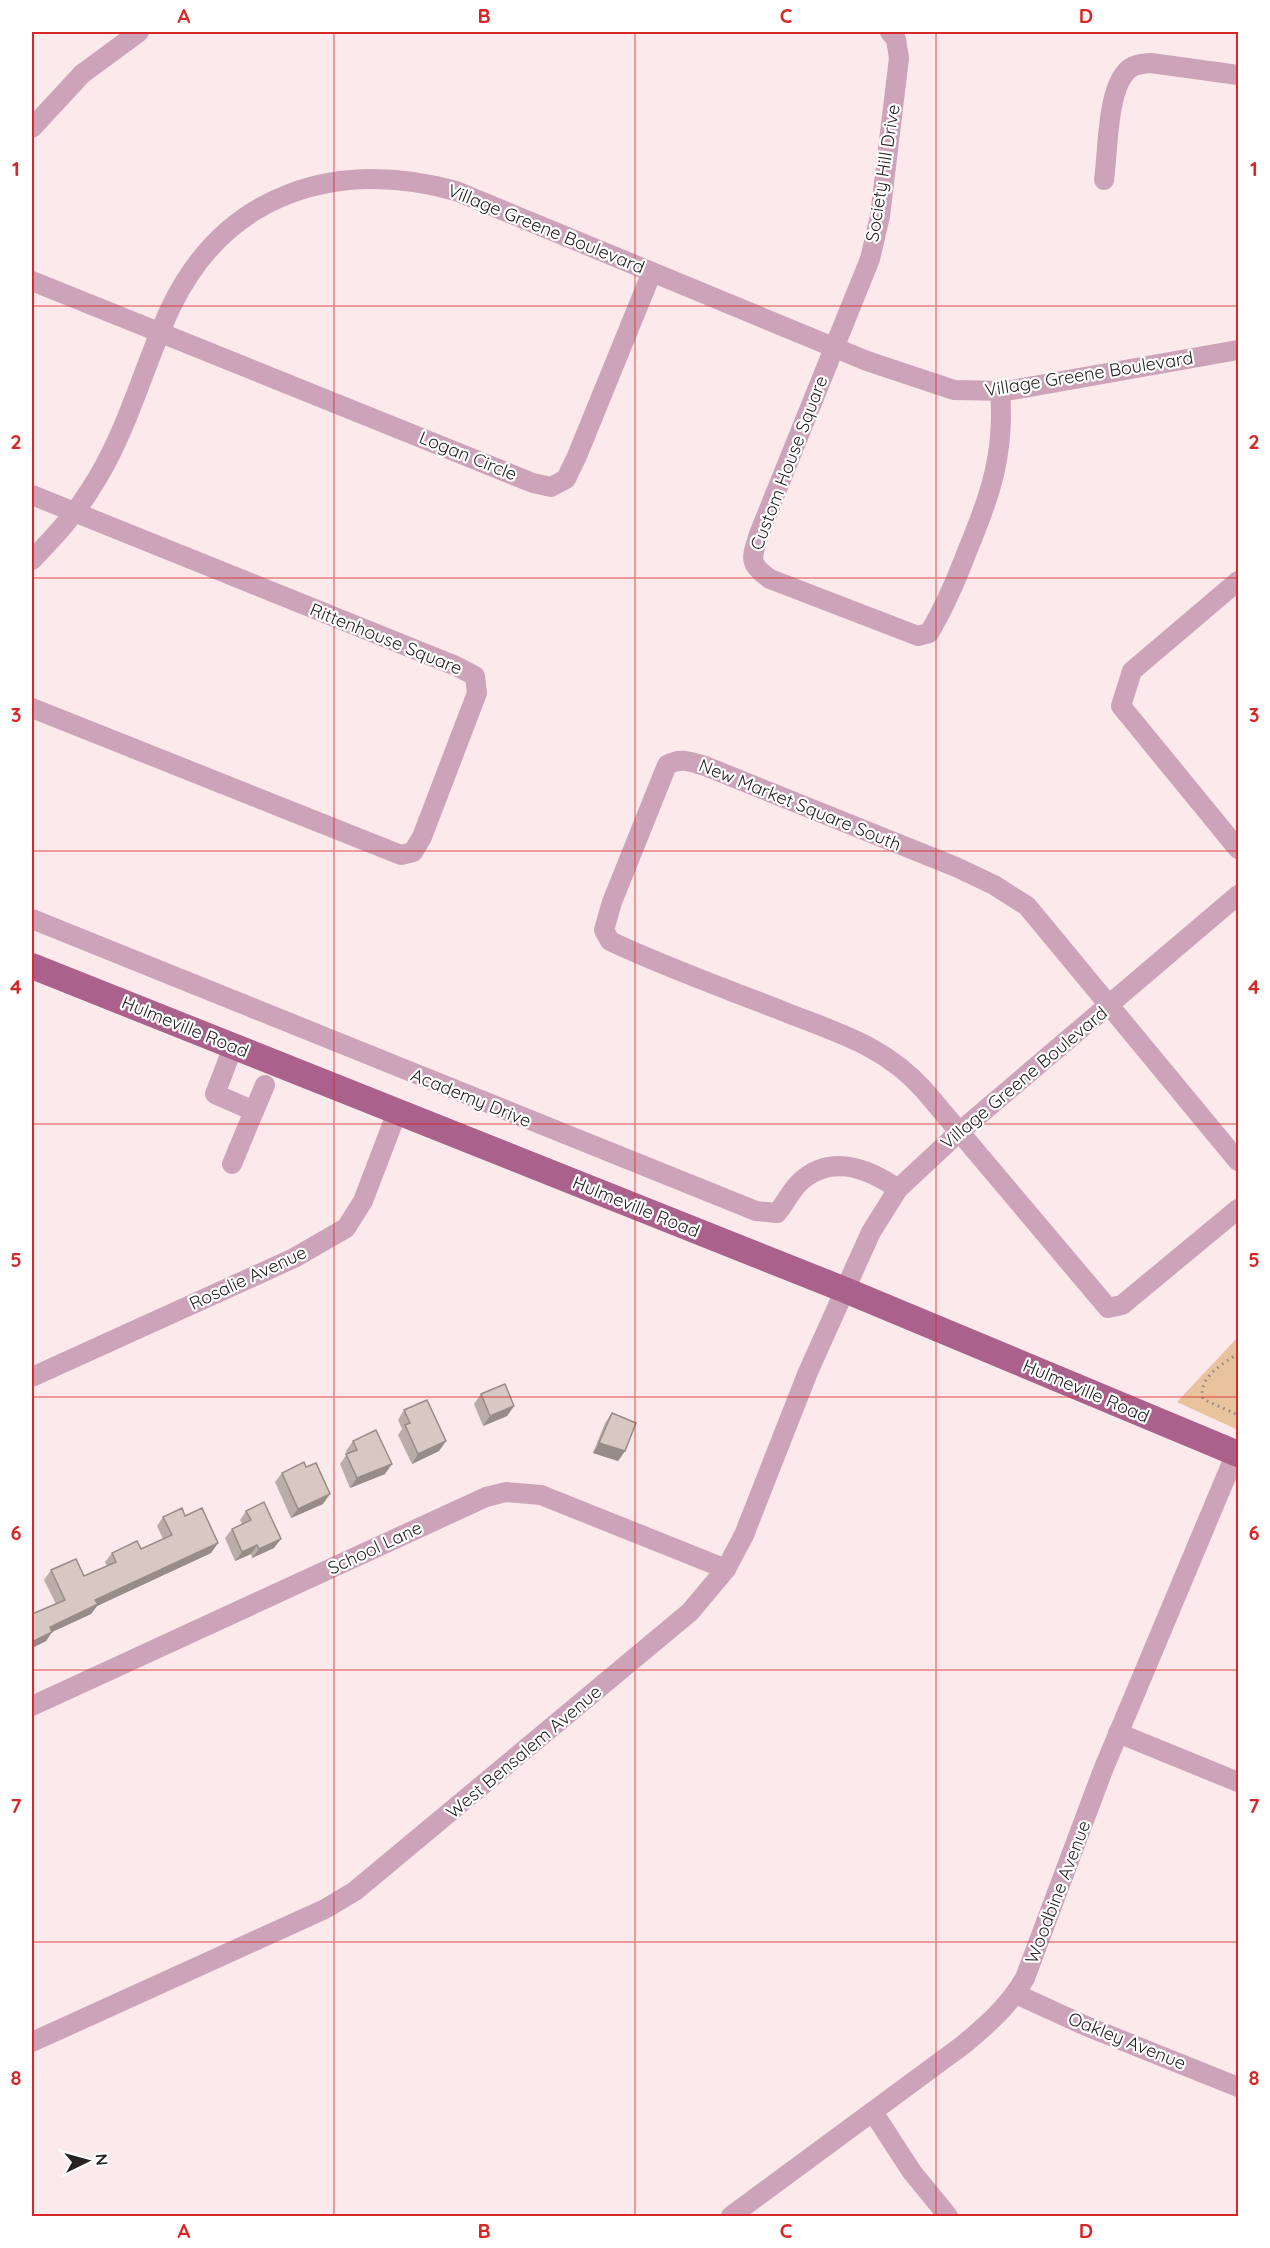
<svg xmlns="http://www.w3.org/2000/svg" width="1270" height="2248" viewBox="0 0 1270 2248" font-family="Quicksand,sans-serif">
  <rect width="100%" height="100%" fill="#fbe9eb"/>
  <path fill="#e9c39d" d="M1238,1337v93l-61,-28z"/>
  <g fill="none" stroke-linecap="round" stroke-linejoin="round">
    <path stroke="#908485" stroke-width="3" stroke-dasharray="1.5 4.5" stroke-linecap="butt" d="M1238,1353c-14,11 -41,24 -35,46l35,16"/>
    <g stroke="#cca3b9" stroke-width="20">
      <path d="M890,32l6,7 3,19 -19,158 -10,43 -111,275c-7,24 -12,29 11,45l148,57 11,-3c16,-26 28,-55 39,-84 23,-55 37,-97 32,-158"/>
      <path d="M32,128l50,-54 57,-42"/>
      <path d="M1104,180c4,-28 3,-88 22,-108 6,-8 16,-8 25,-9l87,12"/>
      <path d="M32,281l501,202 18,4 15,-8 11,-23 75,-184"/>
      <path d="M32,495l424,171 19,10 2,17 -55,144 -9,15 -12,3 -369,-147"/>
      <path d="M32,560c21,-22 42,-44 58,-70 37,-56 53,-123 81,-183 56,-116 167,-148 285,-116l411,170 87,29 52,1 232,-41"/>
      <path d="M1238,581l-106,90 -11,35 117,143"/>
      <path d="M32,919l724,292 21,2c8,-9 13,-21 22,-30 31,-30 69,-15 99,6"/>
      <path d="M233,1047l-18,47 39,17 11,-26"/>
      <path d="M1238,1161l-211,-255 -33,-21 -38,-18 -251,-101c-14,-4 -24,-9 -38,-1l-55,137 -8,28 6,11c57,27 117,48 175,71 53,21 100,34 139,78l184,218 14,-3 116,-96"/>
      <path d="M232,1164l22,-53"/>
      <path d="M32,1377l262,-119 52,-30 17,-27 34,-89"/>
      <path d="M32,1706l454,-209 20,-5 35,3 185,74"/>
      <path d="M1118,1733l120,49"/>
      <path d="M1016,1994l70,32 152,61"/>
      <path d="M32,2042l293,-133 30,-18 335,-279 36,-43 18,-34 64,-163 63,-140 27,-43 60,-56 280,-238"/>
      <path d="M873,2112l39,60 36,44"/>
      <path d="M731,2216l232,-171c24,-20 46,-39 62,-67l78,-208 133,-317"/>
    </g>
    <path stroke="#aa618c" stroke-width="26" d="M32,966l813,324 393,164"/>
  </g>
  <g fill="#baaca8">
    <path d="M481,1394l33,12 -7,10 -24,10 -9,-22z"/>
    <path d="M404,1410l42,31 -7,10 -27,13 -14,-29 4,-6 -4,-9z"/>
    <path d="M612,1413l13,38 -7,10 -25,-8 12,-30z"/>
    <path d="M353,1441l32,33 -35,14 -10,-24 7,-10 -1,-3z"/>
    <path d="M282,1473l41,31 -32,14 -16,-36z"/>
    <path d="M246,1511l28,37 -22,10 -1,-4 -16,7 -10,-23 7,-9 10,-5 -2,-4z"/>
    <path d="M185,1516l33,27 -7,10 -114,53 -6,8 -39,18 -6,9 -14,7v-34l24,-10 -12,-24 7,-10 33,6 23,-10 -2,-4 7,-9 29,-4 22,-10 -6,-13 6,-9z"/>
  </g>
  <g fill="#978c88">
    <path d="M514,1406l-7,10 -24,10 7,-10z"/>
    <path d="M446,1441l-7,10 -27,13 6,-10z"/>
    <path d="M599,1443l26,8 -7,10 -25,-8z"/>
    <path d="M392,1464l-7,10 -35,14 7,-10z"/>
    <path d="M330,1494l-7,10 -32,14 7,-9z"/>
    <path d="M281,1539l-7,9 -22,10 7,-9z"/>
    <path d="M218,1543l-7,10 -114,53 -6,8 -39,18 -6,9 -14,7v-6l18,-15 45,-27z"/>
    <path d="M257,1545l-6,9 -16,7 7,-9z"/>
  </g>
  <g fill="#d8c8c3" stroke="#978c88" stroke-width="1.5">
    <path d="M505,1384l9,22 -24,10 -9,-22z"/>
    <path d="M427,1400l19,41 -28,13 -13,-29 5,-2 -6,-13z"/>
    <path d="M612,1413l24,10 -11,28 -26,-8z"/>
    <path d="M376,1430l16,34 -35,14 -11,-24 11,-4 -4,-9z"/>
    <path d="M304,1462l2,5 10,-4 14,31 -32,15 -16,-36z"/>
    <path d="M264,1502l17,37 -22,10 -2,-4 -15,7 -10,-23 19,-9 -5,-9z"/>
    <path d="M182,1508l3,8 17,-8 16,35 -123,57 3,4 -48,23 2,5 -20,10v-28l33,-14 -14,-30 25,-11 8,17 32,-14 -4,-9 25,-12 4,8 31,-14 -9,-18z"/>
  </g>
  <path fill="none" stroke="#d62828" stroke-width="1.5" stroke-opacity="0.55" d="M334,32v2184M635,32v2184M936,32v2184M32,306h1206M32,578h1206M32,851h1206M32,1124h1206M32,1397h1206M32,1670h1206M32,1942h1206"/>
  <g text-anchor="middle" stroke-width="4.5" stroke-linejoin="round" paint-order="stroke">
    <g font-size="18" fill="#282223" stroke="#fff">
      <text transform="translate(883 173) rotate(-81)" y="6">Society Hill Drive</text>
      <text transform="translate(546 229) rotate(22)" y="6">Village Greene Boulevard</text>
      <text transform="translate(1089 374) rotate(-9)" y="6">Village Greene Boulevard</text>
      <text transform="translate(468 456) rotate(22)" y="6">Logan Circle</text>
      <text transform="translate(789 463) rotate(-69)" y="6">Custom House Square</text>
      <text transform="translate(386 639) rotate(22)" y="6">Rittenhouse Square</text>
      <text transform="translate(800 805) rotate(22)" y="6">New Market Square South</text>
      <text transform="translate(185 1027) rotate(22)" y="6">Hulmeville Road</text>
      <text transform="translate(1024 1078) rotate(-40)" y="6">Village Greene Boulevard</text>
      <text transform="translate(471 1098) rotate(22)" y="6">Academy Drive</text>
      <text transform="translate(636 1207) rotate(22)" y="6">Hulmeville Road</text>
      <text transform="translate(248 1278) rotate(-25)" y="6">Rosalie Avenue</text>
      <text transform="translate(1086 1391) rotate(23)" y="6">Hulmeville Road</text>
      <text transform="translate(375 1548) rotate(-25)" y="6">School Lane</text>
      <text transform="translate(524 1752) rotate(-40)" y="6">West Bensalem Avenue</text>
      <text transform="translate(1058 1892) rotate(-69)" y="6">Woodbine Avenue</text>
      <text transform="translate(1127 2041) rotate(22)" y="6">Oakley Avenue</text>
    </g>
  </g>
  <rect width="1270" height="2248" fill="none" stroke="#ffffff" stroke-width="66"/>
  <g transform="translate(87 2161) rotate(85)" stroke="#ffffff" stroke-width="4.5" paint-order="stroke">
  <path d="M0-4.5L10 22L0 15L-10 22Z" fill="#282223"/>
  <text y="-9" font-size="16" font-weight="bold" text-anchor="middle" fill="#282223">N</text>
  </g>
  <rect x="33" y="33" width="1204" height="2182" fill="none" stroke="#d62828" stroke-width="2"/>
  <g font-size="20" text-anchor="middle" font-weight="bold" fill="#d62828">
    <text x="184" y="23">A</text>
    <text x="484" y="23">B</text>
    <text x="786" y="23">C</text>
    <text x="1086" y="23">D</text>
    <text x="16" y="176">1</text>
    <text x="1254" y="176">1</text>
    <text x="16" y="449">2</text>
    <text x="1254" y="449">2</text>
    <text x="16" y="722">3</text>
    <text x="1254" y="722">3</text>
    <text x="16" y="994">4</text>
    <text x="1254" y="994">4</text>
    <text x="16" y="1267">5</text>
    <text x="1254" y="1267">5</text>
    <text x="16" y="1540">6</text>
    <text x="1254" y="1540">6</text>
    <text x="16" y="1813">7</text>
    <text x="1254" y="1813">7</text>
    <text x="16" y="2085">8</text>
    <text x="1254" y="2085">8</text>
    <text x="184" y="2238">A</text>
    <text x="484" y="2238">B</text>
    <text x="786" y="2238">C</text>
    <text x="1086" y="2238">D</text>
  </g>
</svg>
